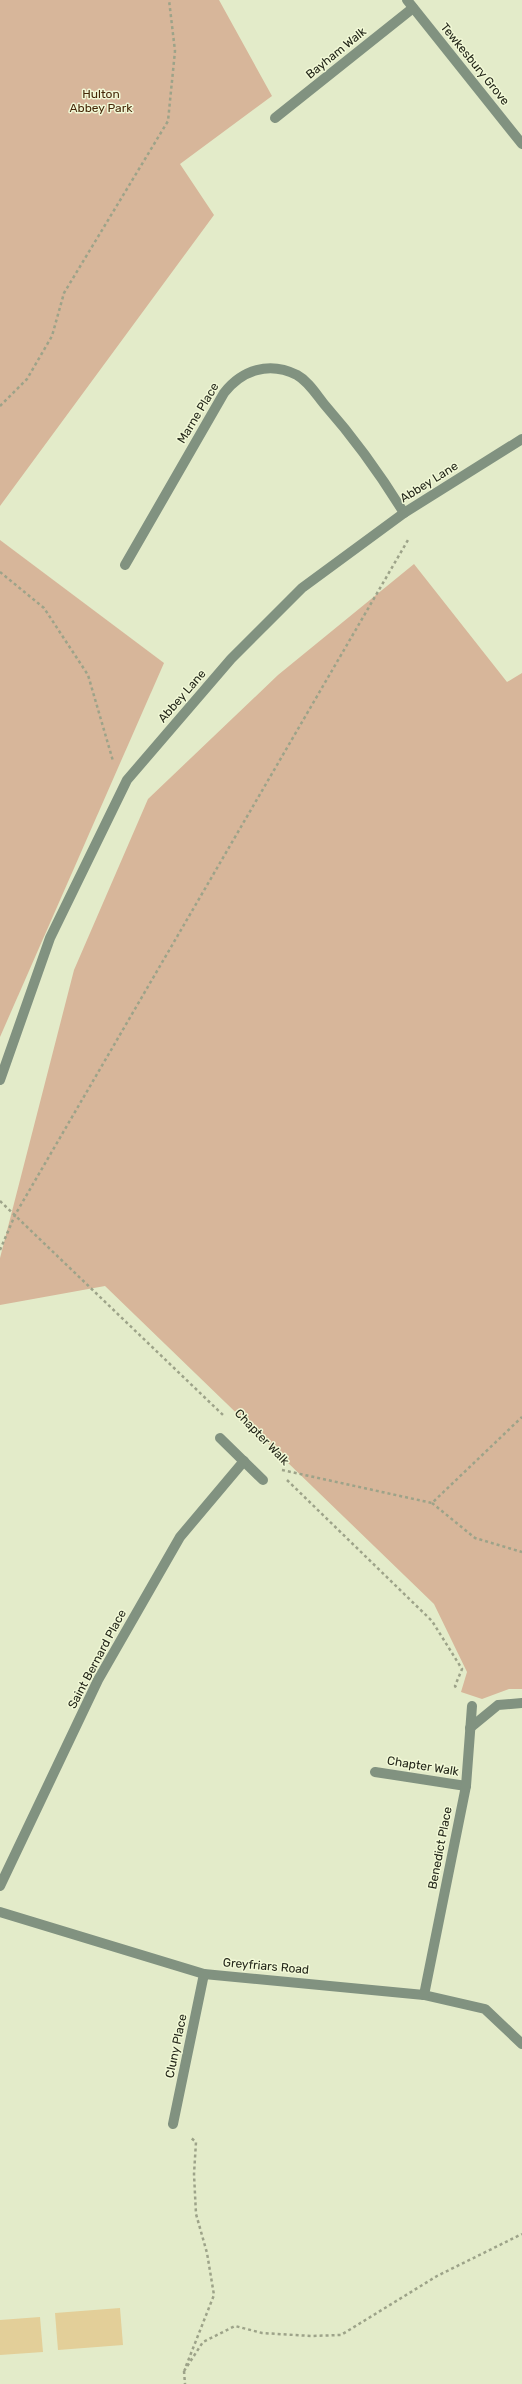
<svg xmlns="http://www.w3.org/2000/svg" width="522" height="2384" viewBox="0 0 522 2384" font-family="Rubik,sans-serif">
  <rect width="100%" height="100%" fill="#e3ebc9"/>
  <g fill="#d7b69a">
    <path d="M0,0h219l53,96 -92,68 34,51 -214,291z"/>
    <path d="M0,540l164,123 -164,374z"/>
    <path d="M414,564l93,118 15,-9v1016h-13l-27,10 -21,-7 6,-20 -33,-68 -329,-318 -105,19v-47l74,-288 74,-171 130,-124z"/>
  </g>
  <g fill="#e3cf99">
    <path d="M120,2308l3,37 -65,5 -3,-37z"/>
    <path d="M40,2317l3,35 -43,3v-35z"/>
  </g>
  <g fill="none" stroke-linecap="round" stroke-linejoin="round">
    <g stroke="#9da389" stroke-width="2.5" stroke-dasharray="3 3" stroke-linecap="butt">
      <path d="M0,406l27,-27 25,-43 12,-43 104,-172 7,-70 -6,-51"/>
      <path d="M0,572l44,36 44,67 25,86"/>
      <path d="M0,1201l223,214"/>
      <path d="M0,1250l15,-35 393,-675"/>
      <path d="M282,1470l150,33 90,-86"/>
      <path d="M287,1480l145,141 30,48 -7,17 2,3"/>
      <path d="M432,1503l43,35 47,14"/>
      <path d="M186,2366l28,-71 -7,-42 -11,-39 -2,-40 2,-32 -6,-5"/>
      <path d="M184,2371l19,-29 32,-16 27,7 49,3 30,-1 96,-59 85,-42"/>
      <path d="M184,2371l1,13"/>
    </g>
    <g stroke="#819280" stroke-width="10">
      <path d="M407,0l115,144"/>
      <path d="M275,118l138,-110"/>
      <path d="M125,565l99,-172c18,-23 45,-32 73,-18 11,6 19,19 27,29 30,34 56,70 80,109"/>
      <path d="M0,1080l50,-142 77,-158 104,-121 71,-71 102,-75 118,-74"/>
      <path d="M220,1438l43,42"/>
      <path d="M470,1728l28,-23 24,-2"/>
      <path d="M375,1772l91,14"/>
      <path d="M0,1886l98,-206 82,-143 64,-76"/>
      <path d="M0,1912l204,62 220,21 61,14 37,35"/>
      <path d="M424,1995l42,-209 6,-80"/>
      <path d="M173,2124l31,-150"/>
    </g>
  </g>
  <g text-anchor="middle" stroke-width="3" stroke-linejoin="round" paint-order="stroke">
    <g font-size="12" fill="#232619" stroke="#f1f8d6">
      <text transform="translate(336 53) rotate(-39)" y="4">Bayham Walk</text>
      <text transform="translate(475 64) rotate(51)" y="4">Tewkesbury Grove</text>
      <text transform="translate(198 413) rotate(-59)" y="4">Marne Place</text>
      <text transform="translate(429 482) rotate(-32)" y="4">Abbey Lane</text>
      <text transform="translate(182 696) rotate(-49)" y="4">Abbey Lane</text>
      <text transform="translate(262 1437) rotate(46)" y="4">Chapter Walk</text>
      <text transform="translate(97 1659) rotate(-62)" y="4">Saint Bernard Place</text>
      <text transform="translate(423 1766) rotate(9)" y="4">Chapter Walk</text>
      <text transform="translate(440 1848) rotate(-79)" y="4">Benedict Place</text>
      <text transform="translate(266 1966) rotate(5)" y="4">Greyfriars Road</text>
      <text transform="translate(176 2046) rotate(-78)" y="4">Cluny Place</text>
    </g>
    <g font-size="12" fill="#462808" stroke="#f1f8d6">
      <text x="101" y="98">Hulton<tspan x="101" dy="14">Abbey Park</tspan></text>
    </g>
  </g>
</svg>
